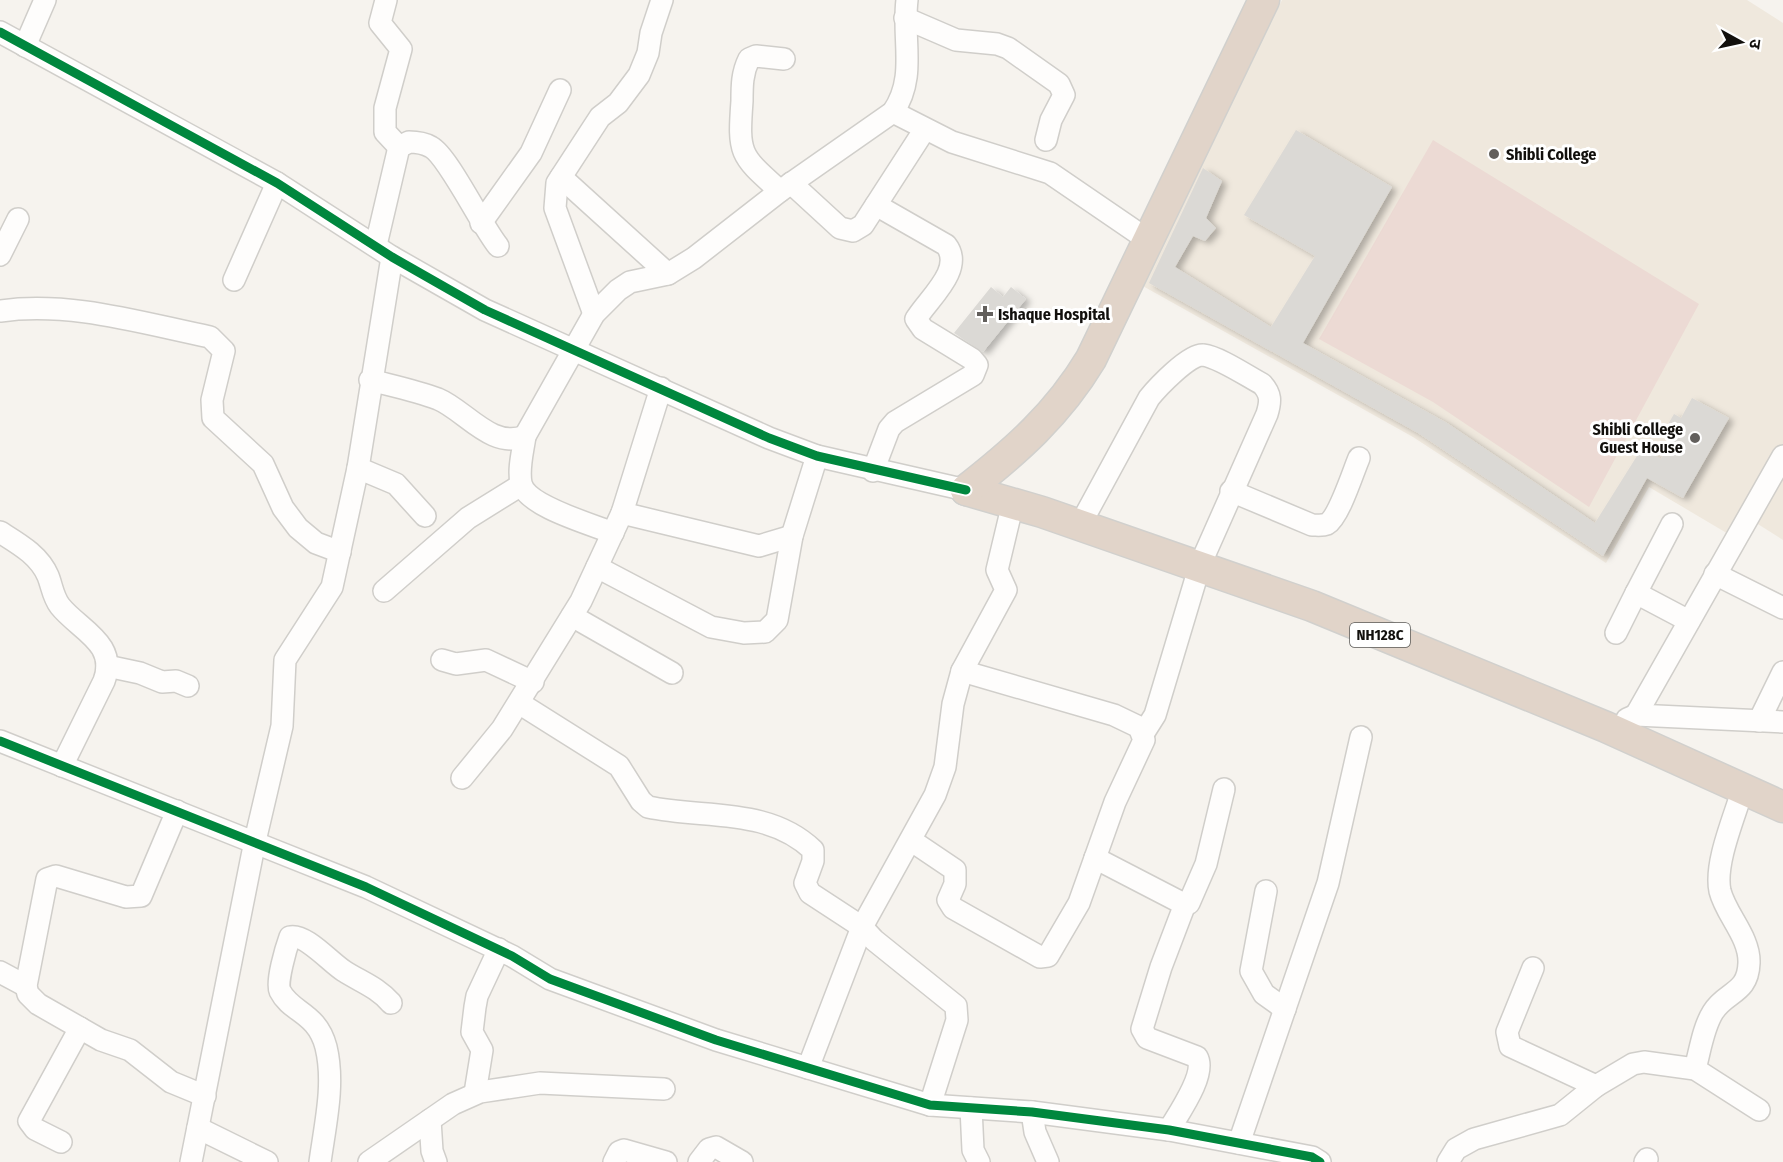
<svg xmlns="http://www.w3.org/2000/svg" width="1783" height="1162" viewBox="0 0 1783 1162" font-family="'Fira Sans Condensed','Noto Sans Devanagari',sans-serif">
  <defs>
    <filter id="shadow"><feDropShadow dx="5" dy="3" stdDeviation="3" flood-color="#0004"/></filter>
  </defs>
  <rect width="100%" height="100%" fill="#f6f3ee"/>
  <path fill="#efe8dd" d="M1282,0h465l36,23v517l-30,-19 -23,14 -81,-48 -43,76 -193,-126 -272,-152z"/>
  <path fill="#ecdad4" d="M1433,140l266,164 -110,203 -156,-105 -114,-63z"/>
  <g fill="#dbd9d5" filter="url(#shadow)">
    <path d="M1296,130l96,57 -89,156 144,80 148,100 47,-75 19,11 15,-28 -9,-5 7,-12 7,4 11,-20 37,20 -46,80 -36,-20 -44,78 -185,-123 -269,-150 54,-115 19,13 -16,37 10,10 -11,13 -12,-5 -18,31 96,60 44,-71 -71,-41z"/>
    <path d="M991,287l12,10 8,-10 15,12 -43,53 -29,-19z"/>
  </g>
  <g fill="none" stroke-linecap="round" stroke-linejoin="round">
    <g stroke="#d0ceca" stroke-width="24">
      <g id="minor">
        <path d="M386,0l-6,23 21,26 -16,59v24l14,15"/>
        <path d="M905,18l51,22 41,4 11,4 51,36 5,11 -13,25 -5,20"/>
        <path d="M0,32l277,151 115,74 93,53 284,128 48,18 149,34"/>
        <path d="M25,46l20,-46"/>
        <path d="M893,112l59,30 98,31 98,67"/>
        <path d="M561,177l107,97"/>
        <path d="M791,183l49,45 13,3 10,-6 62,-96"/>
        <path d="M780,191c-40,-36 -42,-36 -38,-90 0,-15 0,-28 7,-42l7,-3 28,3"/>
        <path d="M481,223l50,-70 29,-63"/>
        <path d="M376,245l23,-98 10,-5c7,0 15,1 22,5 17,9 50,78 67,99"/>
        <path d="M0,255l18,-36"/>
        <path d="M234,280l43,-97"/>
        <path d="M0,311c70,-10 141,12 210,26l14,14 -12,49 1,18 50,46 20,44 15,20 18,15 24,9"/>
        <path d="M594,314l-39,-106 2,-25 43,-66 18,-14 21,-28 9,-22 3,-20 11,-33"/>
        <path d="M370,380c23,6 47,11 68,19 27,11 54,51 87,37l69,-122 24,-24 12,-8 38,-8 26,-16 86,-67 113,-79c24,-35 9,-72 14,-112"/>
        <path d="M525,436c-2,15 -7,32 -4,47 5,23 70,41 92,50"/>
        <path d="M358,468l38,16 29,32"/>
        <path d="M873,471l16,-42 6,-7 78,-47 4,-10 -5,-6 -49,-30 -7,-10c12,-20 49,-50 30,-74l-70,-40"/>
        <path d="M1231,491l81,34c5,0 10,1 15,-1 12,-7 26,-52 32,-66"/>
        <path d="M622,513l137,33 33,-10"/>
        <path d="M1672,524l-36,69 53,28"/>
        <path d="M1080,525l69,-127c8,-10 41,-45 54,-43 16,2 44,21 59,29 9,10 9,17 5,30l-67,151 -45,150 -12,19"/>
        <path d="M0,532c19,12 39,23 48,44 4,10 5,21 12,30 19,24 58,37 44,75l-42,85"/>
        <path d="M597,567l114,60 33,6 21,-1 12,-12 15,-84 25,-80"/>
        <path d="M1715,574l68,34"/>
        <path d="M384,591l84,-73 53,-33"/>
        <path d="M572,616l100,57"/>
        <path d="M1616,633l20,-40"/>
        <path d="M442,660l14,4 30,-4 47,22"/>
        <path d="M107,666l33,7 22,9 14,-1 12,5"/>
        <path d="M519,703l100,63 22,35 7,6c56,12 120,0 165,43v11l-8,22 5,10 52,34 12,13 82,66 1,14 -27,85"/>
        <path d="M1636,715l147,-259"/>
        <path d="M1627,719l9,-4 147,7"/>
        <path d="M1759,721l24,-49"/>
        <path d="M0,741l366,146 146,69 38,23 166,61 214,65 102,7 137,18 143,27 8,5"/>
        <path d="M462,778l40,-49 79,-128 41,-88 39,-125"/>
        <path d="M177,811l-36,85 -15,1 -70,-21 -9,3 -21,107 2,8 10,10 63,36 29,10 41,32 34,14"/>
        <path d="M912,841l43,29v14l-7,16 5,8 87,49 8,-1 31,-53 36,-101 29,-62 -5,-13 -25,-12 -152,-44"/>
        <path d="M1095,858l85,44 9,1 17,-39 18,-75"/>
        <path d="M1266,891l-15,80 13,23 21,15"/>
        <path d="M1533,968l-26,64 3,14 86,40"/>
        <path d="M0,972l26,14"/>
        <path d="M808,1068l54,-141 73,-132 10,-28 8,-63 9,-33 44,-81 -9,-20 16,-67"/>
        <path d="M1695,1069c5,-18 8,-41 18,-57 13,-21 35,-18 36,-49 1,-26 -23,-48 -29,-72 -6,-28 15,-75 23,-103"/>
        <path d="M475,1093l7,-43 -10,-18 3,-25 2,-11 22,-47"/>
        <path d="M971,1108l2,42 6,12"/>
        <path d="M1032,1112l3,20 13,30"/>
        <path d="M430,1120l2,31 4,11"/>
        <path d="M198,1128l69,34"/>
        <path d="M1169,1130c9,-16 38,-56 28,-73l-50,-19 -5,-9 19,-62 24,-63"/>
        <path d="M61,1142l-26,-13 -6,-8 51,-93"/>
        <path d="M1239,1143l89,-260 33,-146"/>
        <path d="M191,1162l64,-321 27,-115 3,-66 47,-73 26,-119 34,-211"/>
        <path d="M320,1162c5,-37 15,-78 6,-115 -9,-35 -35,-34 -46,-56 -4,-9 6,-43 10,-54 15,-4 41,26 54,34 17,11 33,16 47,32"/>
        <path d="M369,1162l84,-58 27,-12 60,-9 124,6"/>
        <path d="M614,1162l5,-10 5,-2 42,12"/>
        <path d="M699,1162l10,-13 7,-2 26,15"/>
        <path d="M1448,1162l8,-13 18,-10 86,-24 36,-29 37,-22 11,-2 51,7 64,41"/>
        <path d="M1645,1162l2,-3"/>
      </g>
    </g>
    <g stroke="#d1d0cd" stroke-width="33">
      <g id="highway">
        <path d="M966,490l76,22 270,94 294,121 177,80"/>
        <path d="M966,490c50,-39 92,-76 125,-131l173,-359"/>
      </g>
    </g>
    <use href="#minor" stroke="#fefdfc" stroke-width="21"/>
    <use href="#highway" stroke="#e1d4c9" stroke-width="30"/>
    <g stroke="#fff" stroke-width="13">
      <g id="cycleway">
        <path d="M0,32l277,151 115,74 93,53 284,128 48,18 149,34"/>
        <path d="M0,741l366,146 146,69 38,23 166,61 214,65 102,7 137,18 143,27 8,5"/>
      </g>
    </g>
    <use href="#cycleway" stroke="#00873e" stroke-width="9"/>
  </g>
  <g fill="#625f5c" stroke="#fff" stroke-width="2">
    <circle cx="1494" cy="154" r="6"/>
    <path d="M982 305h6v6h6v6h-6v6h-6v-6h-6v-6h6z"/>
    <circle cx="1695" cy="438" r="6"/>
  </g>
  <g text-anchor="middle" stroke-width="6" stroke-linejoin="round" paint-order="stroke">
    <rect fill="#fff" stroke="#595856" stroke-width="1.5" x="1350" y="623" width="60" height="24" rx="4.5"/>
    <g font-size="15" font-weight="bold" fill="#12100d">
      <text x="1380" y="640">NH128C</text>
    </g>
    <g font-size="16" font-weight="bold" fill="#12100d" stroke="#fff" text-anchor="start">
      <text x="1506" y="160">Shibli College</text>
      <text x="998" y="320">Ishaque Hospital</text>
      <text x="1683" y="435" text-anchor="end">Shibli College<tspan x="1683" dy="18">Guest House</tspan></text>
    </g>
  </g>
  <g transform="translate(1741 42) rotate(98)" stroke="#ffffff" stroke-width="4.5" paint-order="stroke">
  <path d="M0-4.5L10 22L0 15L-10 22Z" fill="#12100d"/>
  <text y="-9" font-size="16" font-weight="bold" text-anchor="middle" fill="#12100d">उ</text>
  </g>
</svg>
